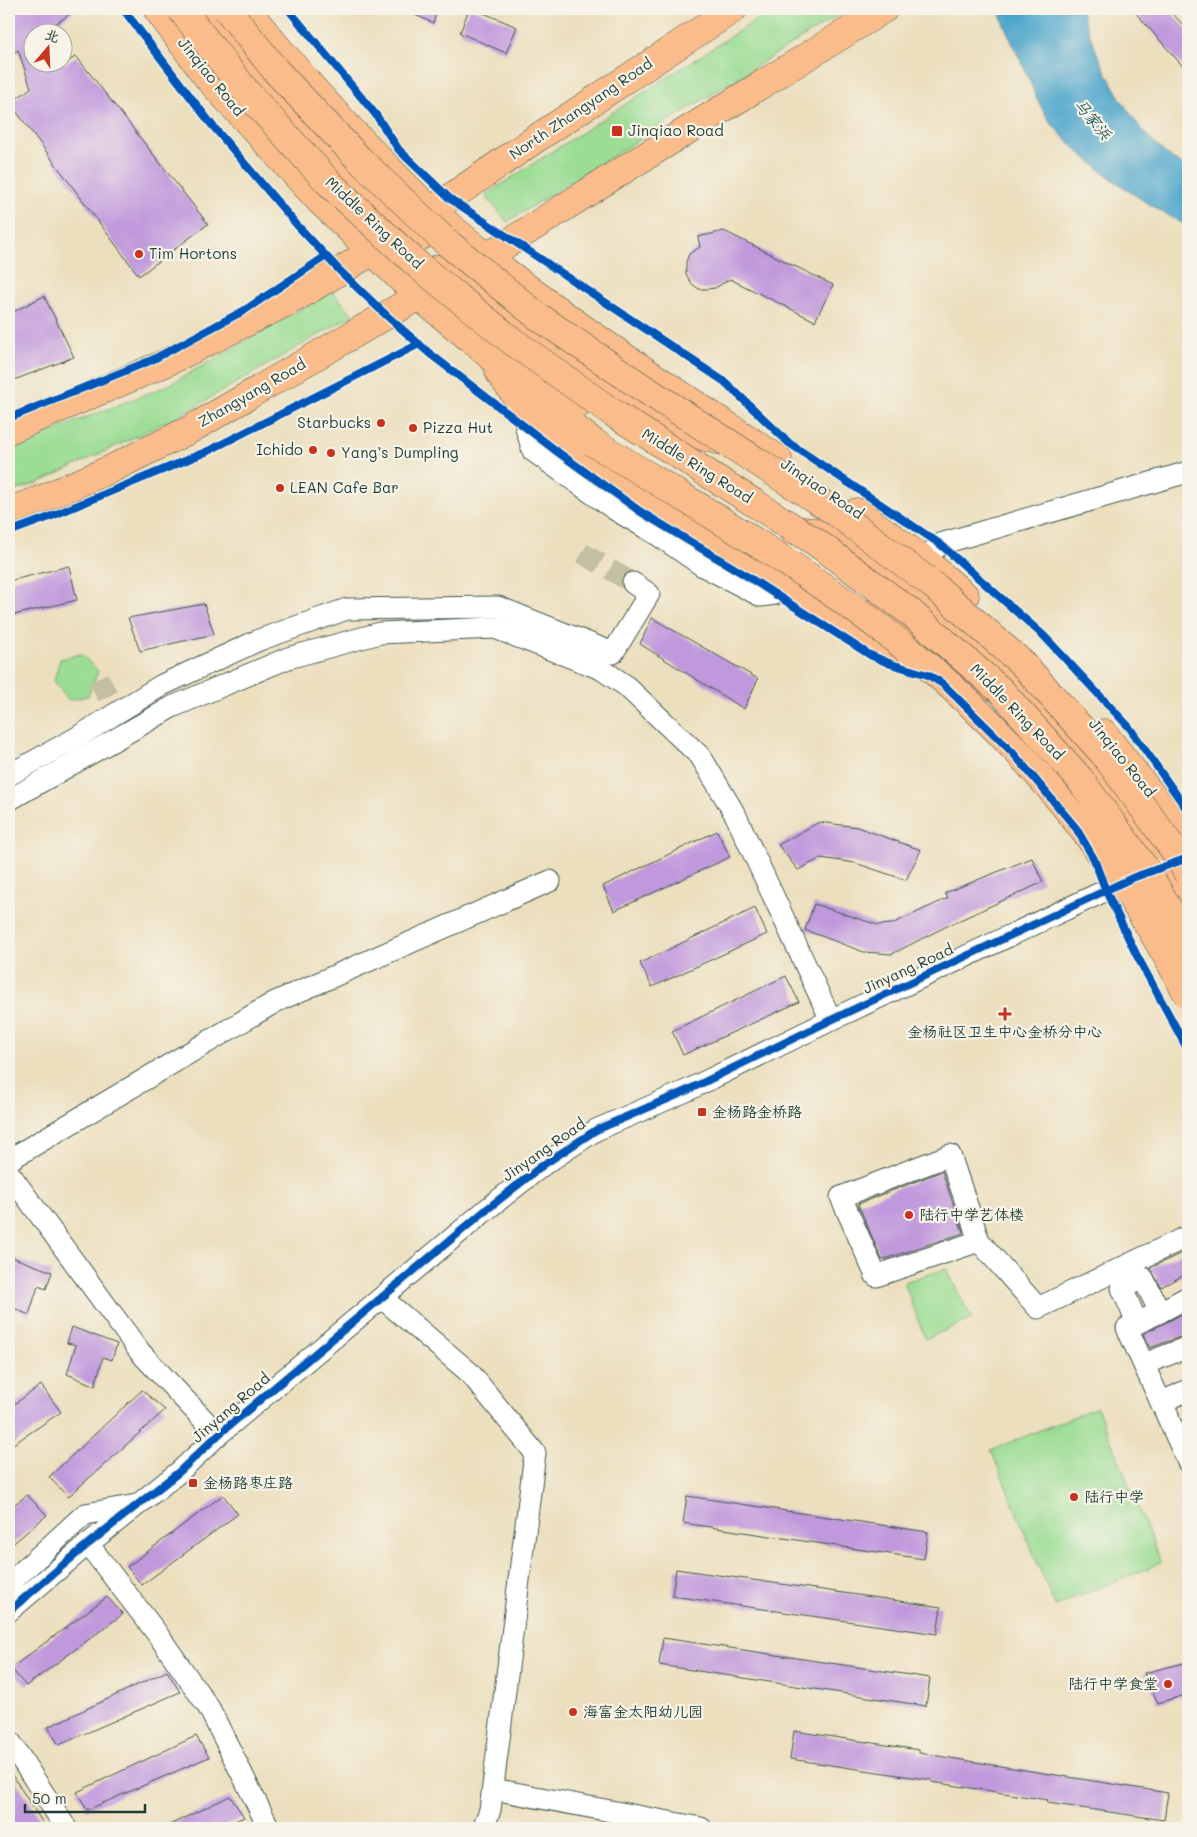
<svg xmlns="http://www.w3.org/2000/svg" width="1197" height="1837" viewBox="0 0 1197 1837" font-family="Mali,'LXGW WenKai TC',sans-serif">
  <rect width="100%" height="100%" fill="#f7f3e8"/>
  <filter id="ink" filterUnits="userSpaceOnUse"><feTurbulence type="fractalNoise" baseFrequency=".02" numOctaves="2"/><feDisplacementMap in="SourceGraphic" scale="10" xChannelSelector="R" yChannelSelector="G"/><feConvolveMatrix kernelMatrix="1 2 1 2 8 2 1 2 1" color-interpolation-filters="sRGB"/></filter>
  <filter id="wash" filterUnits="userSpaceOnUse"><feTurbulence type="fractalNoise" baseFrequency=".0096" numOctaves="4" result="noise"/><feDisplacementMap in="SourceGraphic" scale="20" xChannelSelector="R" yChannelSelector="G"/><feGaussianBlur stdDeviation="1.12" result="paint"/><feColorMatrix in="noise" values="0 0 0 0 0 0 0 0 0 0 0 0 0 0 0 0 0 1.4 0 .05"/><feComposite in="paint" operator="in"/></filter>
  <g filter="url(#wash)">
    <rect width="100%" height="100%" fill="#ecdfbe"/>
    <g fill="#9cdd94" stroke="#5e8d64">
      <path d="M773,9h75l-341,213 -22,-27z"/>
      <path d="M332,291l21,24 -174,101 -141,67 -29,10v-45l160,-63z"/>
      <path d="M81,654l17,17 -10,25 -19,4 -15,-19 6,-22z"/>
      <path d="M946,1269l26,50 -47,20 -21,-57z"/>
      <path d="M1097,1407l64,156 -106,43 -64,-156z"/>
    </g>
    <path fill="#4ca5ca" stroke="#36717f" d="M998,9h83c17,55 54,133 107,159v58c-46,-23 -104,-63 -137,-103 -12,-16 -19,-37 -27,-55 -9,-19 -19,-39 -26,-59z"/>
    <g id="blocks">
      <g fill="#c098dc">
        <path d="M9,9h68l-23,16 2,7h-24v30h33v2l11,-8 132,168 -69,52 -129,-173 21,-15 -13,-38 -9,6z"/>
        <path d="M402,9h36l-5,14z"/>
        <path d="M469,9h5l43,18 -11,26 -46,-20z"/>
        <path d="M1132,9h36l20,21v42z"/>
        <path d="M724,231l109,54 -18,36 -85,-42 -15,9 -8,1h-8l-7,-5 -6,-10v-12l3,-8 11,-7 -2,-10z"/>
        <path d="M44,296l30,61 -65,25v-68z"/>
        <path d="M69,566l8,34 -68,16v-35z"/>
        <path d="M204,604l10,30 -74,17 -12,-33z"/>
        <path d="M652,618l106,61 -14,30 -104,-65z"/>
        <path d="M819,822l38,5 64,23 -15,30 -51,-17 -34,-5 -23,12 -20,-25z"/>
        <path d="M717,831l13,26 -116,54 -11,-25z"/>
        <path d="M1032,858l11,24 -98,45 -53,27 -28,-2 -59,-22 9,-26 64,21 14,-1 56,-26 -3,-5z"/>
        <path d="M755,908l12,26 -115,53 -12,-24z"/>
        <path d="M786,976l13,26 -116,53 -11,-24z"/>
        <path d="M942,1171l21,62 -81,27 -24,-56z"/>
        <path d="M1188,1250v23l-27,14 -11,-19z"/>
        <path d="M9,1256l43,16 -6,17 -8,-3 -9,29 -20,-9v-19l3,-12 -3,-1z"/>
        <path d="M1188,1311v23l-38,14 -7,-14z"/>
        <path d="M72,1327l45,17 -5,16 -9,-3 -8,29 -28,-12 9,-29 -9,-2z"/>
        <path d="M41,1385l20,27 -52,35v-39z"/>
        <path d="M142,1390l23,20 -97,87 -19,-20z"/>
        <path d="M27,1495l20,20 -38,32v-38z"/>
        <path d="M223,1495l15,19 -96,71 -15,-18z"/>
        <path d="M687,1496l241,36 -4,27 -241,-36z"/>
        <path d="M676,1569l265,38 -4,27 -265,-38z"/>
        <path d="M107,1597l16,17 -97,72 -15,-18z"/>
        <path d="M663,1638l267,40 -4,28 -267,-41z"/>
        <path d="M1188,1662v32l-30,9 -14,-30z"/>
        <path d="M167,1671l13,21 -121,53 -11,-18z"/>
        <path d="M794,1731l125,19v3l249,40 -4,27 -117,-17 1,-3 -116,-18v-2l-142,-21z"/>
        <path d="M196,1736l13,21 -122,53 -10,-18z"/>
        <path d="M9,1770l37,58h-37z"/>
        <path d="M230,1796l14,21 -25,11h-56z"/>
      </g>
    </g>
  </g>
  <g filter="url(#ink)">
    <use href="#blocks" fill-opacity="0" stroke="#3e5549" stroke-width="1"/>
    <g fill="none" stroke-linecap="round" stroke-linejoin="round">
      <g stroke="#c3bfa2" stroke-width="21" stroke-dasharray="21 11" stroke-linecap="butt">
        <path d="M582,553l51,30"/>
        <path d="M98,678l19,35"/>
      </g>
      <g stroke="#3e5549" stroke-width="23">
        <g id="minor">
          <path d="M525,409l1,19 7,23 81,58 44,26 45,31 58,30 14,-2 12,-7"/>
          <path d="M924,560l16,-16 248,-72"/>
          <path d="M9,775l67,-37 86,-53 97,-45 88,-31 151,-2 115,46 36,-59 -16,-11"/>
          <path d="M9,800l163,-93 116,-49 92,-25 115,-5 106,41 24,16 76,72 35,59 95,204"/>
          <path d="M9,1160l266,-158 275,-121"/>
          <path d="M9,1173l131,179 78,83"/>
          <path d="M979,1241l-103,35 -35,-79 109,-42 29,86 59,67 150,-72"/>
          <path d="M382,1298l88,75 65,80 -45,357 -7,18"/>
          <path d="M1160,1312l-33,16 61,134"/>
          <path d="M1137,1323l-15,-35 21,-10 17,34 28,-15"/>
          <path d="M1144,1364l44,-17"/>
          <path d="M1168,1415l-6,-13 26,-12"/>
          <path d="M88,1544l68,88 53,76 60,120"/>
          <path d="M9,1598l4,-18 72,-66 52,-9"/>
          <path d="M9,1611l79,-67 91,-72 39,-37 268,-225 57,-45 53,-35 90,-39 145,-71 301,-142 56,-20"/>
          <path d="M9,1740l57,88"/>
          <path d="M493,1789l208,39"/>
        </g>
      </g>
      <g stroke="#3e5549" stroke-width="29">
        <g id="major">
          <path d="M157,9l51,69 111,122 100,96 65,54 60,31 36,22"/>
          <path d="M246,9c43,54 89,106 138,155 16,16 32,33 49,48 106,93 227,169 345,247"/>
          <path d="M186,10l29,21 17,15 42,48 58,64 60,60 14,10 15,8"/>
          <path d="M438,269l15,7 30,19 40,33 66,48 67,43 23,11 42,11"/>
          <path d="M499,372l26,37 57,48 194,122 75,51 18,9 21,7 20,2"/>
          <path d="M9,430l154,-66 132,-66 78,-47 161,-111 199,-131"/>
          <path d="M9,511l35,-13 67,-29 80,-40 295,-172 129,-82 269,-166"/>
          <path d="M857,512l67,48 41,36"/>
          <path d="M792,530l31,3 16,5 65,46 50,42 -18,-6"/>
          <path d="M882,604l95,88"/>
          <path d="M954,626l60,53 78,86 50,66 25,18 9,2"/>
          <path d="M1103,733l63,80 22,33"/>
          <path d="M1136,879c24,2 39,3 52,26"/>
        </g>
      </g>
      <g stroke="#3e5549" stroke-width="29">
        <path id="highway" d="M484,350l53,49 56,43"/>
      </g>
      <use href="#minor" stroke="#fff" stroke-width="21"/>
      <use href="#major" stroke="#fabc8b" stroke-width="28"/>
      <use href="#highway" stroke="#fabc8b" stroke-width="28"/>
      <g stroke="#3e5549" stroke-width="29" stroke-linecap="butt">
        <g id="highway-bridge">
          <path d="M181,9l67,85 82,90 89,82 93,75 101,72 204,130 93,69 90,78 79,88 67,92 42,73"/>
          <path d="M227,9l49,62 83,88 86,82 91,74 101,69 200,129 96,72 90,79 81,90 73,100 11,20"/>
          <path d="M593,442c110,68 225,133 324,215 115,95 203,207 271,338"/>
        </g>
      </g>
      <use href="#highway-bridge" stroke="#fabc8b" stroke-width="28"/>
      <g stroke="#f7f3e8" stroke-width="11">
        <g id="cycleway">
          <path d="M123,9l89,116 85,100 43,46 47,45 42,37 130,100 82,59 101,61 128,82 21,9 37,11 15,9 70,69 63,75 18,31 12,32 30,63 52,96"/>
          <path d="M288,9l88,106 23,35 50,48 276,184 64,61 151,101 104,92 85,91 59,84"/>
          <path d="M9,418l143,-58 93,-50 81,-54"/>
          <path d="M9,532l38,-14 161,-67 211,-107"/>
          <path d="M9,1611l79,-67 91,-72 39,-37 268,-225 57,-45 53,-35 90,-39 145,-71 301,-142 56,-20"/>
        </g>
      </g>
      <use href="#cycleway" stroke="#0057b8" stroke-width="8"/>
    </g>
  </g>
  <g fill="#c8321e" stroke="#f7f3e8" stroke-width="2">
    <rect x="611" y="125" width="12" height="12" rx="2.5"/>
    <circle cx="139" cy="254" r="5"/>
    <circle cx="381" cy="423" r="5"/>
    <circle cx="413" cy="428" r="5"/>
    <circle cx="313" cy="450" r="5"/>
    <circle cx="331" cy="453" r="5"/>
    <circle cx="280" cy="488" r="5"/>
    <path d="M1002.5 1006.5h5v5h5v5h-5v5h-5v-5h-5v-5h5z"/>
    <rect x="697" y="1107" width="10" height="10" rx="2.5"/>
    <circle cx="909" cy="1215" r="5"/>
    <rect x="188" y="1478" width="10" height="10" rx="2.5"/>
    <circle cx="1074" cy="1497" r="5"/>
    <circle cx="1168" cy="1684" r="5"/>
    <circle cx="573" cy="1712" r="5"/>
  </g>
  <g text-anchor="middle" stroke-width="4.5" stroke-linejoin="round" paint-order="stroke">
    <g font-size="15" fill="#1f3d34" stroke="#f7f3e8">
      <text transform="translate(211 77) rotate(51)" y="5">Jinqiao Road</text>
      <text transform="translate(581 109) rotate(-34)" y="5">North Zhangyang Road</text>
      <text transform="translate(374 223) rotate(43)" y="5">Middle Ring Road</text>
      <text transform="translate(252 393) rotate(-30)" y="5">Zhangyang Road</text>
      <text transform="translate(697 466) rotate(32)" y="5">Middle Ring Road</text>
      <text transform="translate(822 489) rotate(34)" y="5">Jinqiao Road</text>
      <text transform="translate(1017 712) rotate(46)" y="5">Middle Ring Road</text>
      <text transform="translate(1122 758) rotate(51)" y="5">Jinqiao Road</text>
      <text transform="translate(908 969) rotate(-25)" y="5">Jinyang Road</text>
      <text transform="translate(544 1150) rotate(-35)" y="5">Jinyang Road</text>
      <text transform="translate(231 1408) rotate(-41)" y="5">Jinyang Road</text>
    </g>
    <g font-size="15" fill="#1f3d34" stroke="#f7f3e8" text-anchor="start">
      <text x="628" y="136">Jinqiao Road</text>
      <text x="149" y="259">Tim Hortons</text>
      <text x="371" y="428" text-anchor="end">Starbucks</text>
      <text x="423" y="433">Pizza Hut</text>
      <text x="303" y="455" text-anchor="end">Ichido</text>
      <text x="341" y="458">Yang’s Dumpling</text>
      <text x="290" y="493">LEAN Cafe Bar</text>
      <text x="1005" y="1037" text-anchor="middle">金杨社区卫生中心金桥分中心</text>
      <text x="712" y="1117">金杨路金桥路</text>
      <text x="919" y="1220">陆行中学艺体楼</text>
      <text x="203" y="1488">金杨路枣庄路</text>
      <text x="1084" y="1502">陆行中学</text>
      <text x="1158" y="1689" text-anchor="end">陆行中学食堂</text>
      <text x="583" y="1717">海富金太阳幼儿园</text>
    </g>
    <g font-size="16" font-style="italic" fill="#2c5c61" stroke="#f7f3e8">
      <text transform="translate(1093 119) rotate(50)" y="6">马家浜</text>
    </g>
  </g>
  <rect width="1197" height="1837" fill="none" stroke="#f7f3e8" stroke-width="30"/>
  <g transform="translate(48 48) rotate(19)"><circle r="24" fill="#f7f3e8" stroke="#a1aaa0"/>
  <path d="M0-4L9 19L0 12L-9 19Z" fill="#c8321e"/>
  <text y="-8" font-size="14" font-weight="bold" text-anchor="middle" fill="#1f3d34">北</text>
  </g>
  <path d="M25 1804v8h120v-8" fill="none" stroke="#1f3d34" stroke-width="2.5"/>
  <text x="32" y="1804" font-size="15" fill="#1f3d34" stroke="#f7f3e8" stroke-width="4" paint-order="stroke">50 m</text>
</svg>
